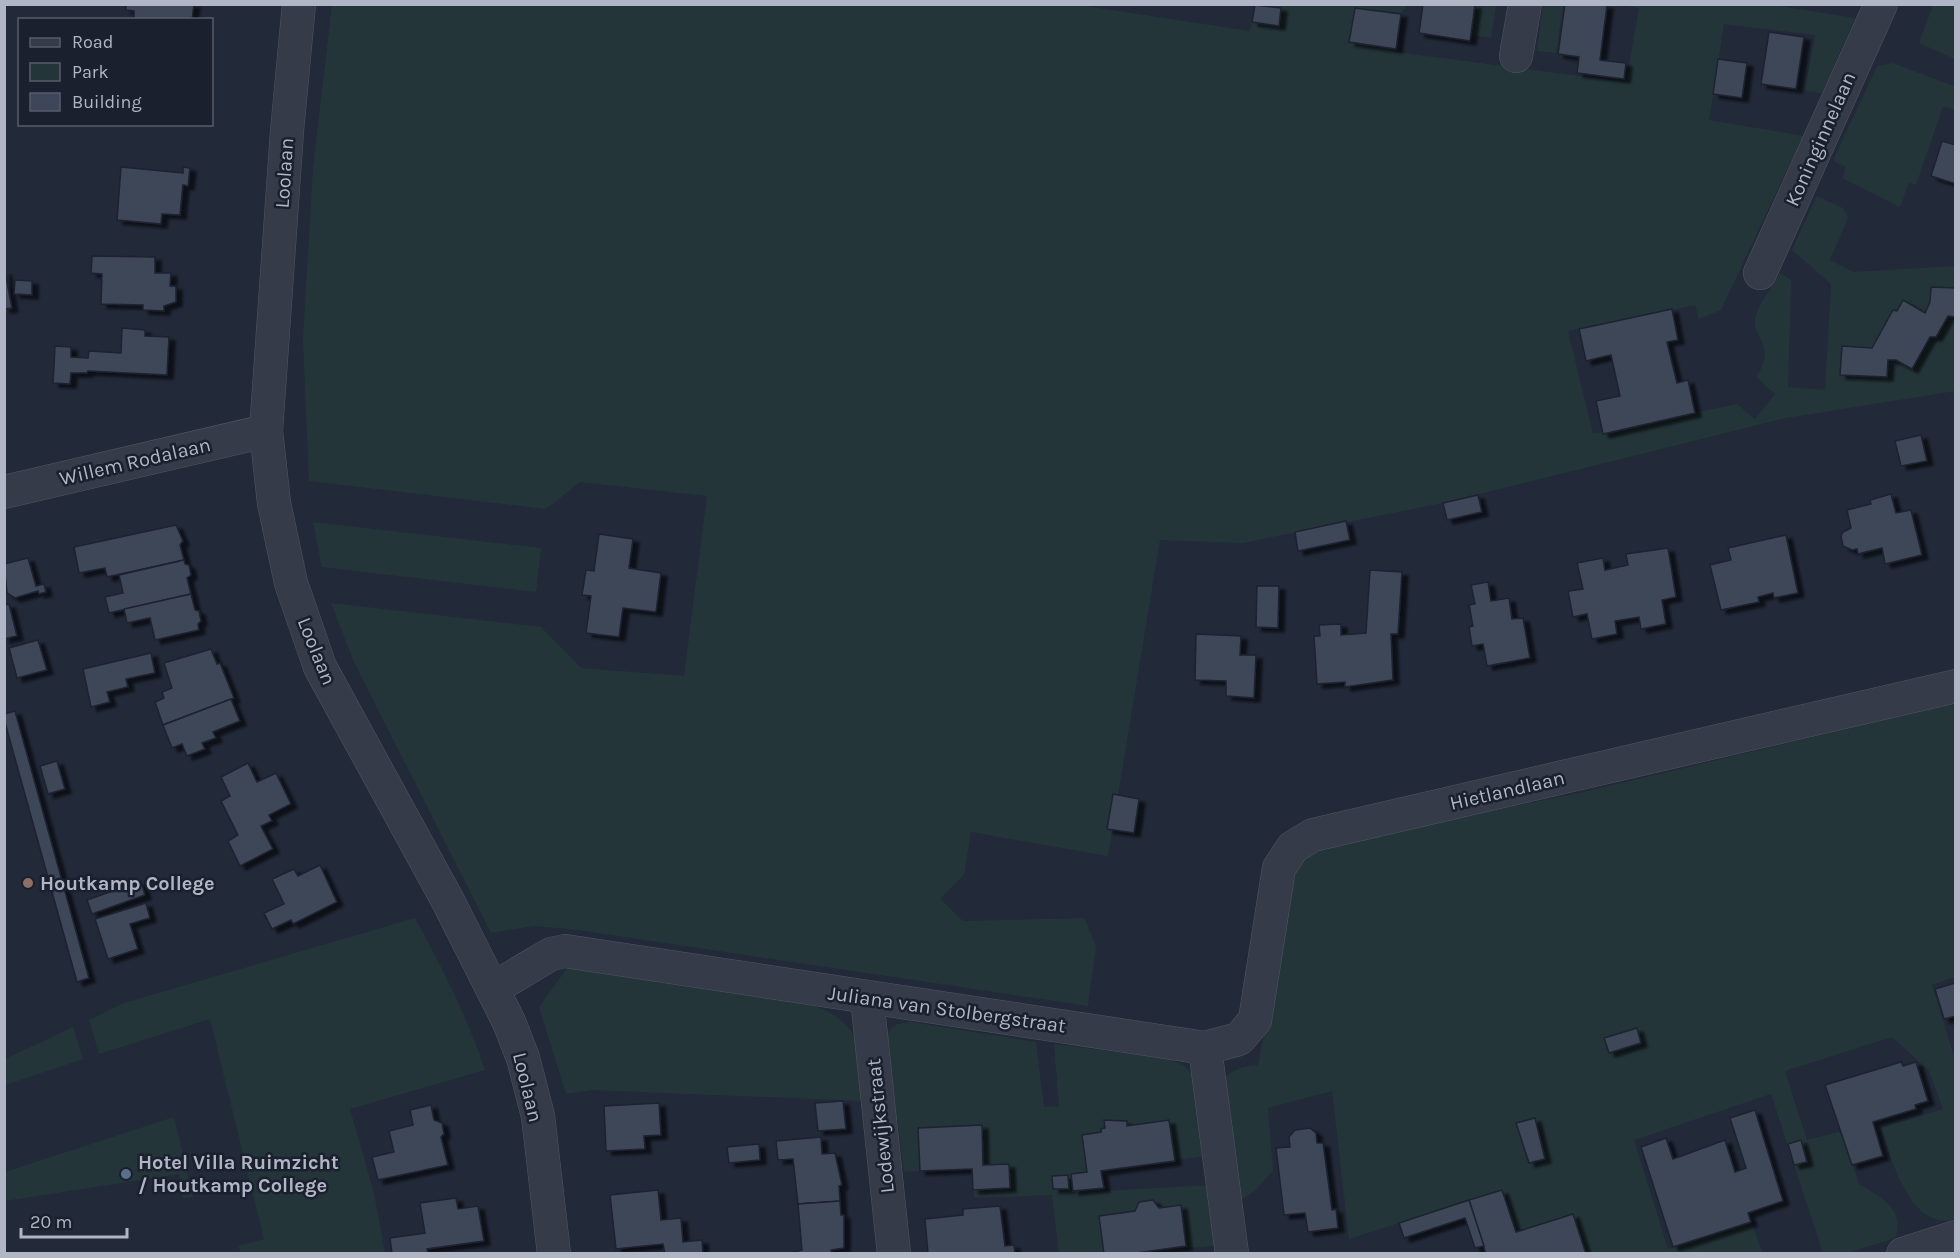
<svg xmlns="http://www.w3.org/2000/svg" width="1960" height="1258" viewBox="0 0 1960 1258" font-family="Karla,sans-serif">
  <defs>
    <filter id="shadow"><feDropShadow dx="6" dy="4" stdDeviation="1.5" flood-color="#0009"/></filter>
  </defs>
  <rect width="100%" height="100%" fill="#222939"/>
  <g fill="#24353a" fill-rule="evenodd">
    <path d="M1072,4l178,27 5,-26h-3h155l-6,9 -46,-6 -6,34 47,7v3l230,30 13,-74 -19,-3h154l81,13 -33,75 -17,-2 10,-56 -91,-11 -15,96 94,16 -82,174 -22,9 -4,-14 -127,26 25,103 144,-30 18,15 20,-25 -19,-17c22,-32 -4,-38 -1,-58 3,-15 18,-33 25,-46l11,7 -3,107 37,3 6,-106 -39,-34 25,-54 26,12 5,10 -18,42 23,12 102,-6v125l-169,27 -343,85 -200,40 -83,-3 -52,316 -137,-24 -7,43 -24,24 23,22 121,-3 12,28 -8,60 -517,-77 -38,-3 -42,7 -137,-271 -23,-59 210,24 40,41 103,8 23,-180 -127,-14 -34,27 -237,-28 -6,-142 10,-171 19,-163z"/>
    <path d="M1475,5h21l-5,33 -20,-3z"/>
    <path d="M1543,5h20l-7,48 -19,-2z"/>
    <path d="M1933,5h22v54l-36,-16z"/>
    <path d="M1893,63l63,24 -1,23 -12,-4 -27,79 -7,-2 -9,24 -58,-29 4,-11 -13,-6 44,-95z"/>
    <path d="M313,522l228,26 -5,44 -214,-25z"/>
    <path d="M1955,703v274l-23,8 23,75v159c-44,13 -64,-60 -74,-91l62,-19 -14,-38 -37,-34 -107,34 22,69 35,-9 17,53c21,12 47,26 36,54l-48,15h-24l-52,-159 -137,46 34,109 83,-27 12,31 -246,1 -1,-22 -14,-42 -153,49 -17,-148 -64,17 5,63 -17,19 -20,13 -17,-118c11,-15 21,-18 39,-20l38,-198 12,-13 14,-8 266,-55zM1534,1118l11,41 -15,4 -6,-42z"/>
    <path d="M415,918c27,49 52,98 70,152l-135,39 24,84 11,60h-144l-3,-7 26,-7 -54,-220 -111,35 -10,-34 35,-17z"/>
    <path d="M567,968l248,38c51,20 45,47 50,95l-273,-11 -26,4 -27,-87z"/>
    <path d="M911,1022l125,20 8,65 15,-1 -5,-62 114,15 15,6 12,12 12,79 -105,14 2,21 108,-6 8,60 -91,9 -70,-1 -7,-58 -78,3 -3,-29 -67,3 -17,-135c4,-13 12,-14 24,-15z"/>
    <path d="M73,1027l10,32 -78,26v-26z"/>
    <path d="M174,1117l19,80 -10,1 -4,-24 -174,27v-29z"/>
  </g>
  <g fill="#3e4659" stroke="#1d2230" stroke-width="1.5" filter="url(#shadow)">
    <path d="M126,4h68l-2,16h-58v-9l-8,-1z"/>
    <path d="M1423,4l52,1 -5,36 -51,-8z"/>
    <path d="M1565,4l42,1 -7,55 26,3 -2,16 -47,-6 2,-16 -21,-3z"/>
    <path d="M1255,5l26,3 -2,18 -27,-4z"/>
    <path d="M1355,8l46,6 -5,35 -47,-7z"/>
    <path d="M1769,32l35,5 -8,52 -35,-5z"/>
    <path d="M1718,59l29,4 -5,35 -29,-4z"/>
    <path d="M1942,141l14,4v39l-25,-8z"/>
    <path d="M121,167l62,6v-6l7,1 -2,18 -5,-1 -3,30 -18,-1 -1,10 -44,-4z"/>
    <path d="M92,256l63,1v16h16l-1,13h6v16l-12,4v5l-21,-1v-5l-42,-1 1,-30 -11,-1z"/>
    <path d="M5,271l7,37 -8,1v-37z"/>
    <path d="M15,280l17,1v14l-18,-1z"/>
    <path d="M1931,287l25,1v29l-8,-1 -12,21h-6l-18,32 -16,-9h-8l-1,17 -47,-2 2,-29 30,2 21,-38 4,1 6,-11 22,13 5,-11z"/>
    <path d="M1672,309l6,31 -11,2 10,41 11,-3 7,33 -92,21 -7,-33 24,-5 -9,-41 -25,6 -7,-32z"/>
    <path d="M122,328l23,2v6l24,1 -2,38 -79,-4 -1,2h-16l-1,11 -17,-1 2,-37 16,1v10l17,1 1,-7 32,2z"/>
    <path d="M1921,435l6,26 -26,5 -6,-25z"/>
    <path d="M1891,494l5,19 15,-3 11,45 -37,9 -3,-16 -24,6 -1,-5 -5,1 -9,-4 -2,-10 2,-4 8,-4 -4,-18 24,-6 -1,-4z"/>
    <path d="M1478,495l4,17 -35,8 -4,-17z"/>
    <path d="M1346,521l4,19 -52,11 -3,-19z"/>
    <path d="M176,525l7,16 -3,4 4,15 -77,17 -2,-9 -26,5 -5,-26z"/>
    <path d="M599,534l34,5 -4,29 32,5 -5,39 -33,-4 -4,29 -33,-4 5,-37 -9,-1 4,-25 8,1z"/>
    <path d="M1786,535l12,58 -24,5 -1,-5 -15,4 1,5 -38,8 -11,-45 21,-5 -3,-12z"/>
    <path d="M1668,548l8,49 -14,3 4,24 -25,5 -2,-12 -24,4 2,13 -25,5 -5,-25 -14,3 -5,-26 15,-2 -6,-26 26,-5 2,12 23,-5 -2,-11z"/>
    <path d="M28,558l8,28 8,-2 2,8 -7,2 -1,-3 -23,7 -8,-5 -3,-29z"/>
    <path d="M184,560l1,4 4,1 2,10 -4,3 4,16 -82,19 -4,-16 18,-4 -4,-18z"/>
    <path d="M1370,570l32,2 -4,62h-7l2,46 -48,7v-5l-28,2 -3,-48h6l-1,-11 22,-1v11l25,-2z"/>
    <path d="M1488,582l3,19 18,-3 3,21 11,-1 7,40 -43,8 -4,-22 -11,2 -3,-19 4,-1 -4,-21 6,-1 -4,-19z"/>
    <path d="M1257,586h22l-1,42 -22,-1z"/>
    <path d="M191,594l4,16 4,1 2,10 -3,3 1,6 -44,10 -5,-22 -23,5 -3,-14z"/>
    <path d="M9,604l8,32 -13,3v-34z"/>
    <path d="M1196,634l45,2 -1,19h16l-2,43 -28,-2v-15l-31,-1z"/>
    <path d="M38,640l9,30 -30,8 -8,-30z"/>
    <path d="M211,649l6,15 3,-1 14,35 -71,27 -8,-23 9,-4 -2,-6 10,-4 -8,-25z"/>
    <path d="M151,653l4,20 -29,6 2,8 -21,5 3,10 -19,5 -8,-38z"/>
    <path d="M231,699l9,22 -27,11 3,6 -14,5 3,6 -18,7 -5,-12 -10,4 -9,-23z"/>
    <path d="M15,711l74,267 -12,4 -73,-263v-5z"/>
    <path d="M57,761l8,28 -17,5 -8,-28z"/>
    <path d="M248,763l9,19 19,-9 15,31 -22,11 3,6 -11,5 12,23 -33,17 -12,-25 10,-6 -17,-34 9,-5 -9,-19z"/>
    <path d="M1113,794l26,5 -5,34 -27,-4z"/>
    <path d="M320,865l17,37 -44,22 -2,-4 -19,9 -8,-16 20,-9 -12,-25 22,-10 4,7z"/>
    <path d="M141,881l4,14 -53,19 -5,-14z"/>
    <path d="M146,903l4,15 -20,6 8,25 -30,10 -13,-40z"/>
    <path d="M1955,983l1,33 -12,3 -9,-30z"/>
    <path d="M1637,1028l4,15 -32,10 -5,-15z"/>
    <path d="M1901,1062l2,4 13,-4 12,39 -13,4 1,4 -43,13 10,34 -31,9 -27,-80z"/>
    <path d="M843,1101l3,28 -28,2 -3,-28z"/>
    <path d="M659,1103l2,32 -17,1 1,13 -39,2 -2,-45z"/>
    <path d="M431,1105l3,15 8,3 2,11 -3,3 7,28 -70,15 -6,-23 22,-5 -5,-21 24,-6 -3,-15z"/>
    <path d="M1755,1110l28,91 -35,12 3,9 -78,25 -32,-100 25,-9 7,21 52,-19 10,32 11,-4 -16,-50z"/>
    <path d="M1535,1118l10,41 -16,4 -13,-40z"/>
    <path d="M1104,1120l23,1v5l42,-6 6,41 -74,10 3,17 -31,3 -2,-17 16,-2 -5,-37 19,-3v-3l4,-1z"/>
    <path d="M982,1125l1,40 26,-1 1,24 -37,2 -1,-21 -52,2 -2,-43z"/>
    <path d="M1310,1128l6,5 1,10h6l9,67 4,-1 2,19 -30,4 -3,-19 -21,2 -8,-67 14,-1 -1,-10 6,-7z"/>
    <path d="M821,1137l1,17 13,-1 7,32 -3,1 1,15 -42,3 -5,-45 -15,1 -2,-19z"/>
    <path d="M1801,1140l6,22 -13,3 -6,-21z"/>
    <path d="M759,1144l1,16 -31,3 -2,-16z"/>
    <path d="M1068,1175l1,14h-16l-1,-13z"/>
    <path d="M658,1190l3,30 20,-2 2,24 19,-2 1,14h-38l-2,-10 -47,5 -6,-54z"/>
    <path d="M1502,1190l14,42 57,-18 13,40h-100l-17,-54z"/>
    <path d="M456,1198l2,11 20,-3 6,35 -57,8 1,4 -36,1 -2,-16 35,-5 -5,-30z"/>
    <path d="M1153,1200l6,8 22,-3 5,41 -57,8h-25l-5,-38 36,-5 4,-9z"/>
    <path d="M1469,1200l15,46 -9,2 -10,-30 -61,20 -5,-15z"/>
    <path d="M840,1201l1,14h3v33l-13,2 1,4h-45l15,-4 -4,-46z"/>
    <path d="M1000,1206l5,40 9,-1 1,9h-87l-3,-35 38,-4v-6z"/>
  </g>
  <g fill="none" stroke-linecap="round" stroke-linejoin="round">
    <g stroke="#505664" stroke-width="34">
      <g id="minor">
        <path d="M299,4l-12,127 -21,300 8,72 17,80 29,84 128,234 61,121 14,36 15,58 16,138"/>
        <path d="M1516,56l9,-52"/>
        <path d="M1760,273l121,-269"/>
        <path d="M4,492l262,-61"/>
        <path d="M494,988l57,-34 14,-3 640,97 34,-9 16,-19 24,-152 14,-21 20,-12 643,-149"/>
        <path d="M867,998l27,256"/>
        <path d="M1205,1048l27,206"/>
        <path d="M1903,1254l53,-17"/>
      </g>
    </g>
    <use href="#minor" stroke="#353b49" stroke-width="33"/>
  </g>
  <circle fill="#8d6e63" stroke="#1b202e" stroke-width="2" cx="28" cy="883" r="6"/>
  <circle fill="#5c6f8a" stroke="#1b202e" stroke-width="2" cx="126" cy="1174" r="6"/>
  <g text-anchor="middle" stroke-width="5" stroke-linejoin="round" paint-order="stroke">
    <g font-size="20" fill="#b0b6c6" stroke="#1b202e">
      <text transform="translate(1820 139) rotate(-66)" y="7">Koninginnelaan</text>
      <text transform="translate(284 173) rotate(-86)" y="7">Loolaan</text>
      <text transform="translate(135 461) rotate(-13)" y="7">Willem Rodalaan</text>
      <text transform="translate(317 651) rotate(68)" y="7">Loolaan</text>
      <text transform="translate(1507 790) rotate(-13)" y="7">Hietlandlaan</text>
      <text transform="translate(947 1009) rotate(8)" y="7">Juliana van Stolbergstraat</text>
      <text transform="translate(528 1087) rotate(76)" y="7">Loolaan</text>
      <text transform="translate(880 1126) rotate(-96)" y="7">Lodewijkstraat</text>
    </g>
    <g font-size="20" font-weight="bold" fill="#b0b6c6" stroke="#1b202e" text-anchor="start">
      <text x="40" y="890">Houtkamp College</text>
      <text x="138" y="1169">Hotel Villa Ruimzicht<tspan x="138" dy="23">/ Houtkamp College</tspan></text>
    </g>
  </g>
  <rect width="1960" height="1258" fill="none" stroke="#b0b6c6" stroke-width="12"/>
  <rect x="18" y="18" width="195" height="108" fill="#1b202e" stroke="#575c6b" stroke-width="1.5"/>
  <rect x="30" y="38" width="30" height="9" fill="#353b49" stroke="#575c6b" stroke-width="1.5"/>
  <text x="72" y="48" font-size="18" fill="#b0b6c6">Road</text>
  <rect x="30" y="63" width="30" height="18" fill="#24353a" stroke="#575c6b" stroke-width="1.5"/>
  <text x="72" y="78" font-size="18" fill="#b0b6c6">Park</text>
  <rect x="30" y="93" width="30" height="18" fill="#3e4659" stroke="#575c6b" stroke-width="1.5"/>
  <text x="72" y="108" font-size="18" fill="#b0b6c6">Building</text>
  <path d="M21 1228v9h106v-9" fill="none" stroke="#b0b6c6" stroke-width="3"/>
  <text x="30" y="1228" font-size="18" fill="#b0b6c6" stroke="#1b202e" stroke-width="4.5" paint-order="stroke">20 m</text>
</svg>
